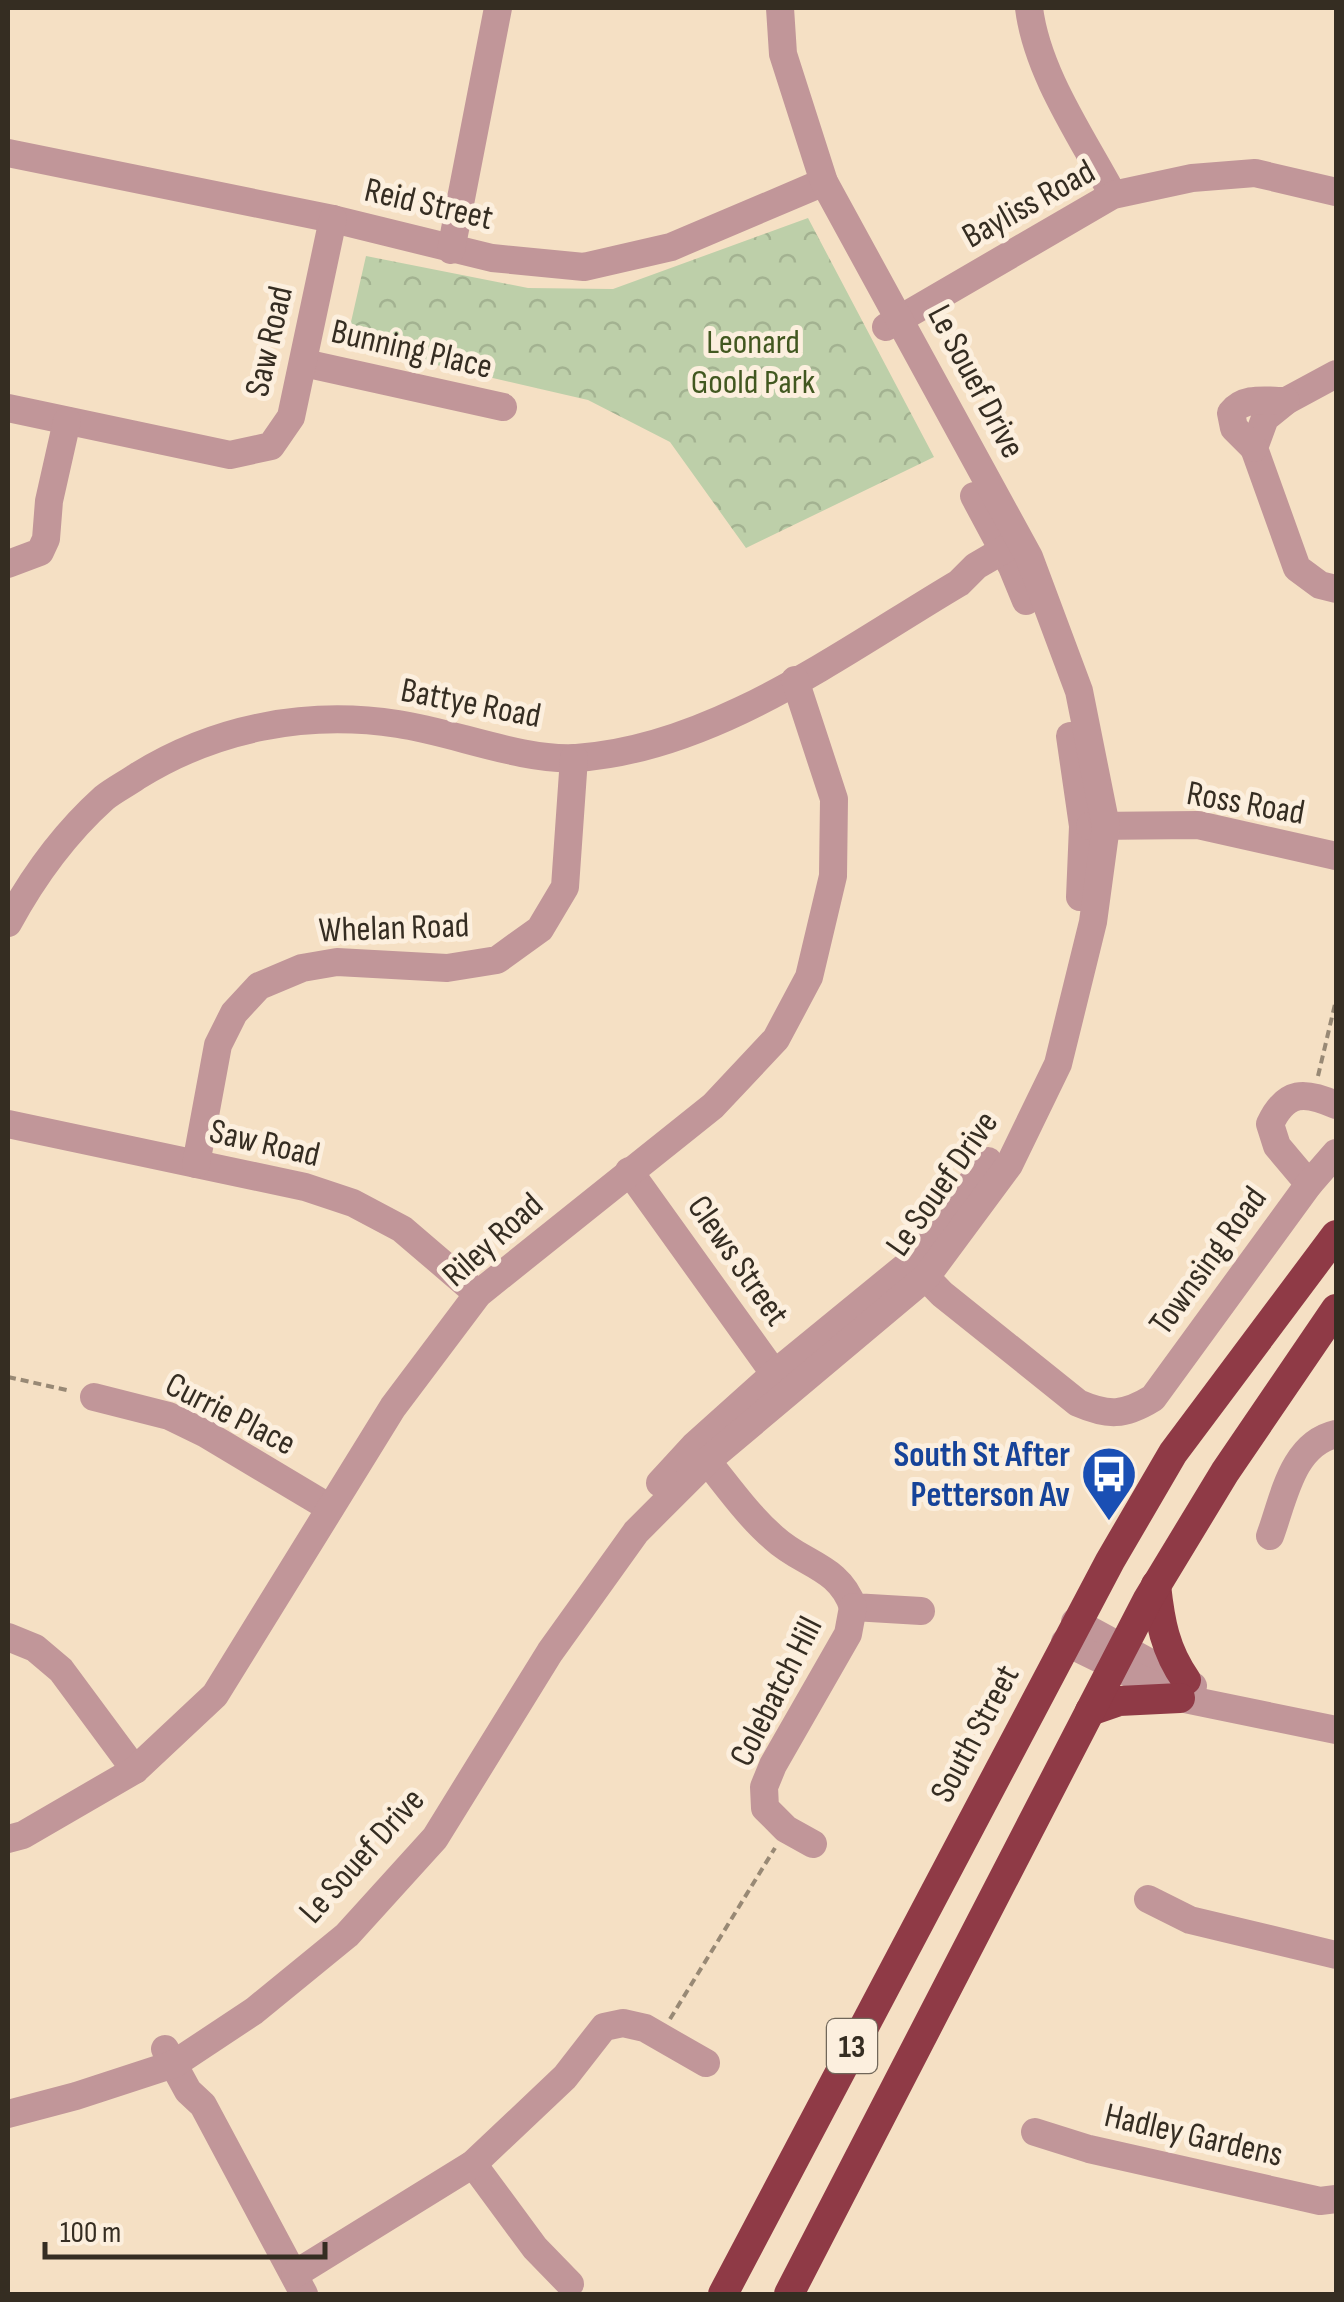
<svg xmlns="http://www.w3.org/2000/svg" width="1344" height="2302" viewBox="0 0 1344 2302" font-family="'Sofia Sans Condensed',sans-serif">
  <defs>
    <pattern id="park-crowns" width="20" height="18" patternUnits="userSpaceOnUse" patternTransform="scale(2.5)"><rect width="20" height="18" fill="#bdcfa9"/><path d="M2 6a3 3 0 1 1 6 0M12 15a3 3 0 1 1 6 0" fill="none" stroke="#a3b291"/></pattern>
  </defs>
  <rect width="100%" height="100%" fill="#f5e0c4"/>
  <path fill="url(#park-crowns)" d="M808,218l126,239 -188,91 -76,-106 -82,-42 -242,-56 20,-88 162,32 85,1z"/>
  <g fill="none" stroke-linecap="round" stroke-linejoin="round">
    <g stroke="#988975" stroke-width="4" stroke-dasharray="8 5" stroke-linecap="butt">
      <path d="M1318,1076l18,-76"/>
      <path d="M8,1377l63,14"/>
      <path d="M670,2019l105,-171"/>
    </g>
    <g stroke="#c19699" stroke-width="28">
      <path d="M1029,8c8,65 53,129 84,187"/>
      <path d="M8,153l325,66 159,39 92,9 87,-20 153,-65"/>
      <path d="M451,250l47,-242"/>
      <path d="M886,327l227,-132 79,-17 63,-5 81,19"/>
      <path d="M304,363l199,44"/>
      <path d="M1336,374l-50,27 -21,17 -11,30 43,120 23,17 16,4"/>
      <path d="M8,408l222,47 41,-9 20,-29 42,-198"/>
      <path d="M1254,448l-20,-20 -3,-15c13,-17 35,-12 55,-12"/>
      <path d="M974,496l38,71 14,34"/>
      <path d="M8,564l32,-12 6,-13 3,-38 18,-80"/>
      <path d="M1070,736l13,90 -3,71"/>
      <path d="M1090,826l108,-1 138,31"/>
      <path d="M8,923c25,-46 57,-90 96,-125 10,-8 22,-14 32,-21 78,-49 170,-67 262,-53 55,8 124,37 178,34 138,-9 268,-107 383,-175l17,-17 41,-24"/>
      <path d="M8,1124l297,63 48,16 49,26 76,65"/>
      <path d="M196,1164l22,-119 16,-32 25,-27 43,-18 35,-6 110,6 50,-8 43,-31 25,-42 9,-129"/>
      <path d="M629,1171l155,216"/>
      <path d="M1309,1184l-32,-38 -7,-22c16,-34 35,-33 66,-19"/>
      <path d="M913,1264l29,30 136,109c30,13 46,13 75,-5l156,-214 27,-31"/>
      <path d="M94,1397l75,19 37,18 124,74"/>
      <path d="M698,1450c24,28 47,63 76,88 29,27 65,28 79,69l68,4"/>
      <path d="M660,1483l34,-37 80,-72 137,-112 77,-101"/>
      <path d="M1270,1536c14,-38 22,-92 66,-102"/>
      <path d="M1075,1622l118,64"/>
      <path d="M8,1637l27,11 26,22 74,100"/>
      <path d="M1065,1642l115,56 156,32"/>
      <path d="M8,1839l15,-4 112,-65 80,-75 178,-288 85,-113 235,-188 63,-67 33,-62 24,-101 1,-77 -39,-119"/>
      <path d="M813,1844l-27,-15 -21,-21 -1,-21 9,-22 75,-131 5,-27"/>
      <path d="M1148,1899l42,21 146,35"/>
      <path d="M165,2049l23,42 15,14 101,189"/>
      <path d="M8,2114l68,-18 98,-32 80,-53 93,-76 88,-97 115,-186 86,-120 71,-71 219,-184 83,-112 49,-101 35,-142 13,-96 -27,-135 -50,-134 -205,-375 -41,-128 -3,-46"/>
      <path d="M1035,2132l54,17 231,52 16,-2"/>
      <path d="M473,2164l62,84 35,36"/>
      <path d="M295,2274l178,-110 92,-87 39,-50 19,-4 22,5 61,35"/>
    </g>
    <g stroke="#8f3a46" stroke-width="30">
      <path d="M1156,1585c4,37 9,65 30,95"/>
      <path d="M1090,1711l29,-10 61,-3"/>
      <path d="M723,2294l387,-733 63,-108 163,-218"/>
      <path d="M789,2294l359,-695 77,-127 111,-163"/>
    </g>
  </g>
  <defs>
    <g id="bus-pin" transform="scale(2.875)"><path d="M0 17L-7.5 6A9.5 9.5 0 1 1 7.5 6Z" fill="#1a4fb4" stroke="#fcefde"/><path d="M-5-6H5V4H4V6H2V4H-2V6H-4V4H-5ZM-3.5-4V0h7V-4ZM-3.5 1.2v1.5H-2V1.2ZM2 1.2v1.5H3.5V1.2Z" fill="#fff"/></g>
  </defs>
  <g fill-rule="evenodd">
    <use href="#bus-pin" x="1109" y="1474"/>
  </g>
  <g text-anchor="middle" stroke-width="10" stroke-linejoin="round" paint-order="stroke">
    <rect fill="#fcefde" stroke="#71675a" stroke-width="2.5" x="827" y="2019" width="50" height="54" rx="8"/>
    <g font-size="32" font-weight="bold" fill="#352d22">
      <text x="852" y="2057">13</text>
    </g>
    <g font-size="35" fill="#352d22" stroke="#fcefde">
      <text transform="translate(429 203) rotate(13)" y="12">Reid Street</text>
      <text transform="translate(1028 203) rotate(-29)" y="12">Bayliss Road</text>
      <text transform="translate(268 341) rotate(-77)" y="12">Saw Road</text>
      <text transform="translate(412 348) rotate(13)" y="12">Bunning Place</text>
      <text transform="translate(977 381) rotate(62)" y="12">Le Souef Drive</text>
      <text transform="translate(471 702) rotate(11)" y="12">Battye Road</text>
      <text transform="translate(1246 802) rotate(10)" y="12">Ross Road</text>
      <text transform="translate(394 927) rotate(-2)" y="12">Whelan Road</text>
      <text transform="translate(265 1142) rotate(13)" y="12">Saw Road</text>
      <text transform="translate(941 1183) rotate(-55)" y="12">Le Souef Drive</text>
      <text transform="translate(492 1239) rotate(-42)" y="12">Riley Road</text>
      <text transform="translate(739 1260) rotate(55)" y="12">Clews Street</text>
      <text transform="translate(1207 1260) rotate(-54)" y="12">Townsing Road</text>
      <text transform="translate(231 1413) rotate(27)" y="12">Currie Place</text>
      <text transform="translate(775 1691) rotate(-63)" y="12">Colebatch Hill</text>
      <text transform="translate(974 1733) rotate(-62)" y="12">South Street</text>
      <text transform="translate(361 1855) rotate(-48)" y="12">Le Souef Drive</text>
      <text transform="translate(1194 2134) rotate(13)" y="12">Hadley Gardens</text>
    </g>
    <g font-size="35" fill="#425820" stroke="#fcefde">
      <text x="753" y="353">Leonard<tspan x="753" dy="40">Goold Park</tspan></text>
    </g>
    <g font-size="35" font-weight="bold" fill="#164399" stroke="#fcefde" text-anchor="end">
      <text x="1070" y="1466">South St After<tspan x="1070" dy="40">Petterson Av</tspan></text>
    </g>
  </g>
  <rect width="1344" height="2302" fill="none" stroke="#352d22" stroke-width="20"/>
  <path d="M45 2242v15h280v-15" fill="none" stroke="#352d22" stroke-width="5"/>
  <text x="60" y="2242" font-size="30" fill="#352d22" stroke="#fcefde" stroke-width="8" paint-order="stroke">100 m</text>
</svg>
